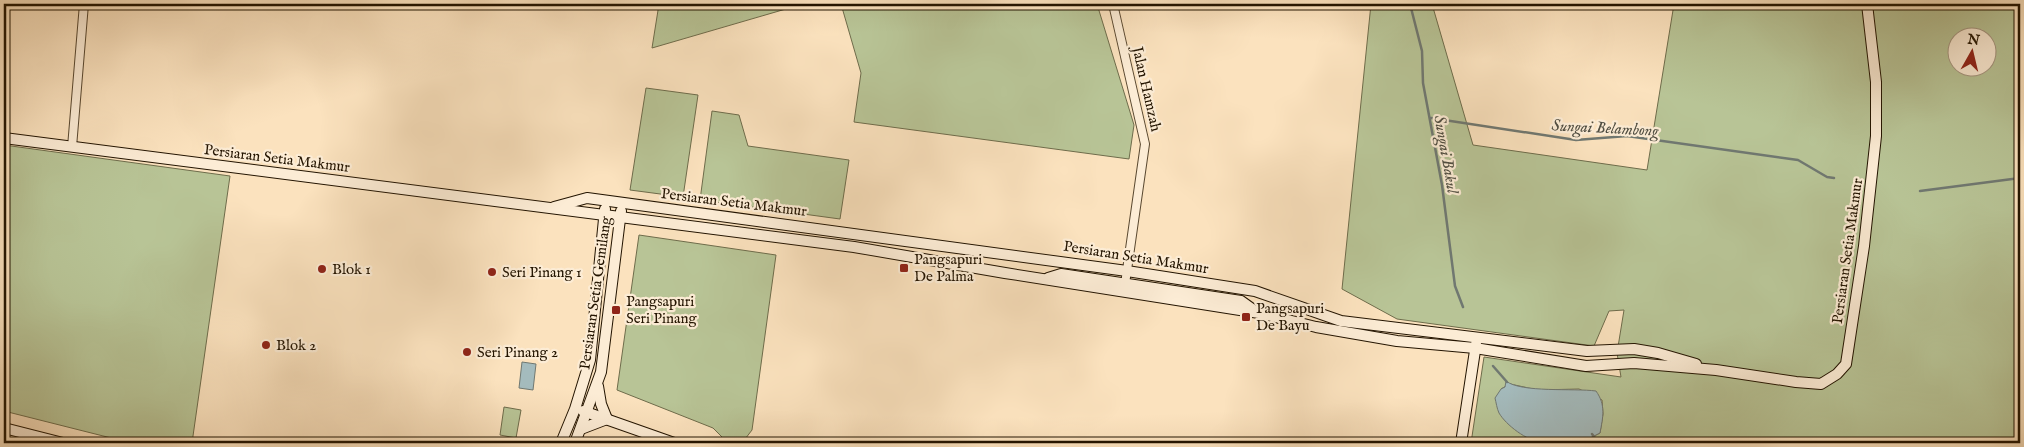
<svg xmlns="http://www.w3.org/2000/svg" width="2024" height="447" viewBox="0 0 2024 447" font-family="'IM FELL English',serif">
  <rect width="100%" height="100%" fill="#fbe2be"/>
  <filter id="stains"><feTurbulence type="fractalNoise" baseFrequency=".004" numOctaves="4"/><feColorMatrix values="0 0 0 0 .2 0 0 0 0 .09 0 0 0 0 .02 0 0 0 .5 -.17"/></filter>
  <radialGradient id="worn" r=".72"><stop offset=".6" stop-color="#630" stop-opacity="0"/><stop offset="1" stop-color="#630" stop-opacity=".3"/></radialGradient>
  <g fill="#b8c496" stroke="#6e6c4b" fill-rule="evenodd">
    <path d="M659,4h144l-151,44z"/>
    <path d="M841,4h256l37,121 -5,34 -275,-37 7,-49z"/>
    <path d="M1371,4h61l41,141 174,25 27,-166h346v439h-549l13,-86 137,20 -4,-24 7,-43 -15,1 -15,35 -197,-27 -55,-30zM1956,38h30v30h-30zM1510,384l28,6 41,-1 23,11 1,14 -3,19 -12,6 -15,-1 -72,-49z"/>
    <path d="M646,88l52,7 -15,102 -53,-7z"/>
    <path d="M712,111l27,4 9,31 101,14 -9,59 -140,-19z"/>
    <path d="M4,145l226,31 -38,267h-61l-127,-32z"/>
    <path d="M639,235l137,20 -24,175 -10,13h-14l-15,-15 -96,-38z"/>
    <path d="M504,407l17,3 -5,28 -16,-3z"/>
  </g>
  <g fill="#a4bbbd" stroke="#707871">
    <path d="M522,362l14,2 -3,26 -14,-2z"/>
    <path d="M1506,381c15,12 68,7 90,10 10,14 7,26 4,42l-12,6c-16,-4 -31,4 -47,3 -14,-1 -35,-17 -42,-29 -2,-4 -3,-11 -4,-15l6,-9 4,-2z"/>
  </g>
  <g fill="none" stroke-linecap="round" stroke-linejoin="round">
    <g stroke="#707871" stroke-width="2.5">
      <path d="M1410,4l12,47 1,32 19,102 13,101 8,21"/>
      <path d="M1431,118l145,22 51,-4 171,24 29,17 7,1"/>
      <path d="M1920,191l100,-13"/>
      <path d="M1493,366l14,16"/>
      <path d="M1592,434l7,9"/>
    </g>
    <g stroke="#594830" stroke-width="10">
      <g id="street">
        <path d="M1113,4l32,140 -20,140"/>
        <path d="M72,147l12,-143"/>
      </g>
    </g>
    <g stroke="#231400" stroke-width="12">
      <g id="secondary">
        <path d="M4,138l850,109 151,26 254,40 57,14 81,14 78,7 111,18 48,-3 82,7 80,12 25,2 16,-10 9,-10 18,-118 12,-110v-54l-9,-78"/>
        <path d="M554,207l33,-9 540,73 128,20 86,30 246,30 47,-2 24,4 38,11"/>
        <path d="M1048,278l13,-4 180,27 14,10"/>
        <path d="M598,386l3,18 6,15"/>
        <path d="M583,411l91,32"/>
        <path d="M4,428l59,15"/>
        <path d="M581,429l26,-10"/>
        <path d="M561,443l14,-34 15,-49 15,-151"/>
        <path d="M575,443l26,-71 20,-161"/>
        <path d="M1461,443l15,-99"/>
      </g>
    </g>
    <use href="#street" stroke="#fcecd5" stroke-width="8"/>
    <use href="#secondary" stroke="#fcecd5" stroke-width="10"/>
  </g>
  <g fill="#8f2418" stroke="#fcecd5" stroke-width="2">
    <rect x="899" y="263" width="10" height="10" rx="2.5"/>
    <circle cx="322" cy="269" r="5"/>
    <circle cx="492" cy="272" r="5"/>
    <rect x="611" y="305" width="10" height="10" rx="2.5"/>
    <rect x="1241" y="312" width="10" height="10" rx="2.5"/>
    <circle cx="266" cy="345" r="5"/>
    <circle cx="467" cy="352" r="5"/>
  </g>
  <g text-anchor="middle" stroke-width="4.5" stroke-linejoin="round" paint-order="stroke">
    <g font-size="15" fill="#231400" stroke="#fcecd5">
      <text transform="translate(1147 89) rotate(77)" y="5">Jalan Hamzah</text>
      <text transform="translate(277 158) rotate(7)" y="5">Persiaran Setia Makmur</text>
      <text transform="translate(734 202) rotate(7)" y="5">Persiaran Setia Makmur</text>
      <text transform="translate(1847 251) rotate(-82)" y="5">Persiaran Setia Makmur</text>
      <text transform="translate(1136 257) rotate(9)" y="5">Persiaran Setia Makmur</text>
      <text transform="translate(595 293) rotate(-82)" y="5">Persiaran Setia Gemilang</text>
    </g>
    <g font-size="15" fill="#231400" stroke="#fcecd5" text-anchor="start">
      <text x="914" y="264">Pangsapuri<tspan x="914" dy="17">De Palma</tspan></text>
      <text x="332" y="274">Blok 1</text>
      <text x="502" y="277">Seri Pinang 1</text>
      <text x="626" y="306">Pangsapuri<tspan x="626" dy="17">Seri Pinang</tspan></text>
      <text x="1256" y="313">Pangsapuri<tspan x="1256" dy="17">De Bayu</tspan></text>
      <text x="276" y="350">Blok 2</text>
      <text x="477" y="357">Seri Pinang 2</text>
    </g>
    <g font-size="16" font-style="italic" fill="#504e42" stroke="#fcecd5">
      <text transform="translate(1605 127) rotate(3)" y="6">Sungai Belambong</text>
      <text transform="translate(1447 154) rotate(80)" y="6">Sungai Bakul</text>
    </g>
  </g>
  <rect width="2024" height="447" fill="none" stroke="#fbe2be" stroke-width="20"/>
  <rect x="5" y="5" width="2014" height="437" fill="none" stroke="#231400" stroke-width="2.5"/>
  <rect x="10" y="10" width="2004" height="427" fill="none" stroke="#231400"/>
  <g transform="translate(1972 52) rotate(8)"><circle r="24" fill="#fcecd5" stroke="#a59680"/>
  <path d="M0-4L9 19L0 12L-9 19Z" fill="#8f2418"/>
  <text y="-8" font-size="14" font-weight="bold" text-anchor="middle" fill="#231400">N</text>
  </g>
  <rect width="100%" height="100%" filter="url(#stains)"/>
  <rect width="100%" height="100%" fill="url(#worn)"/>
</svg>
